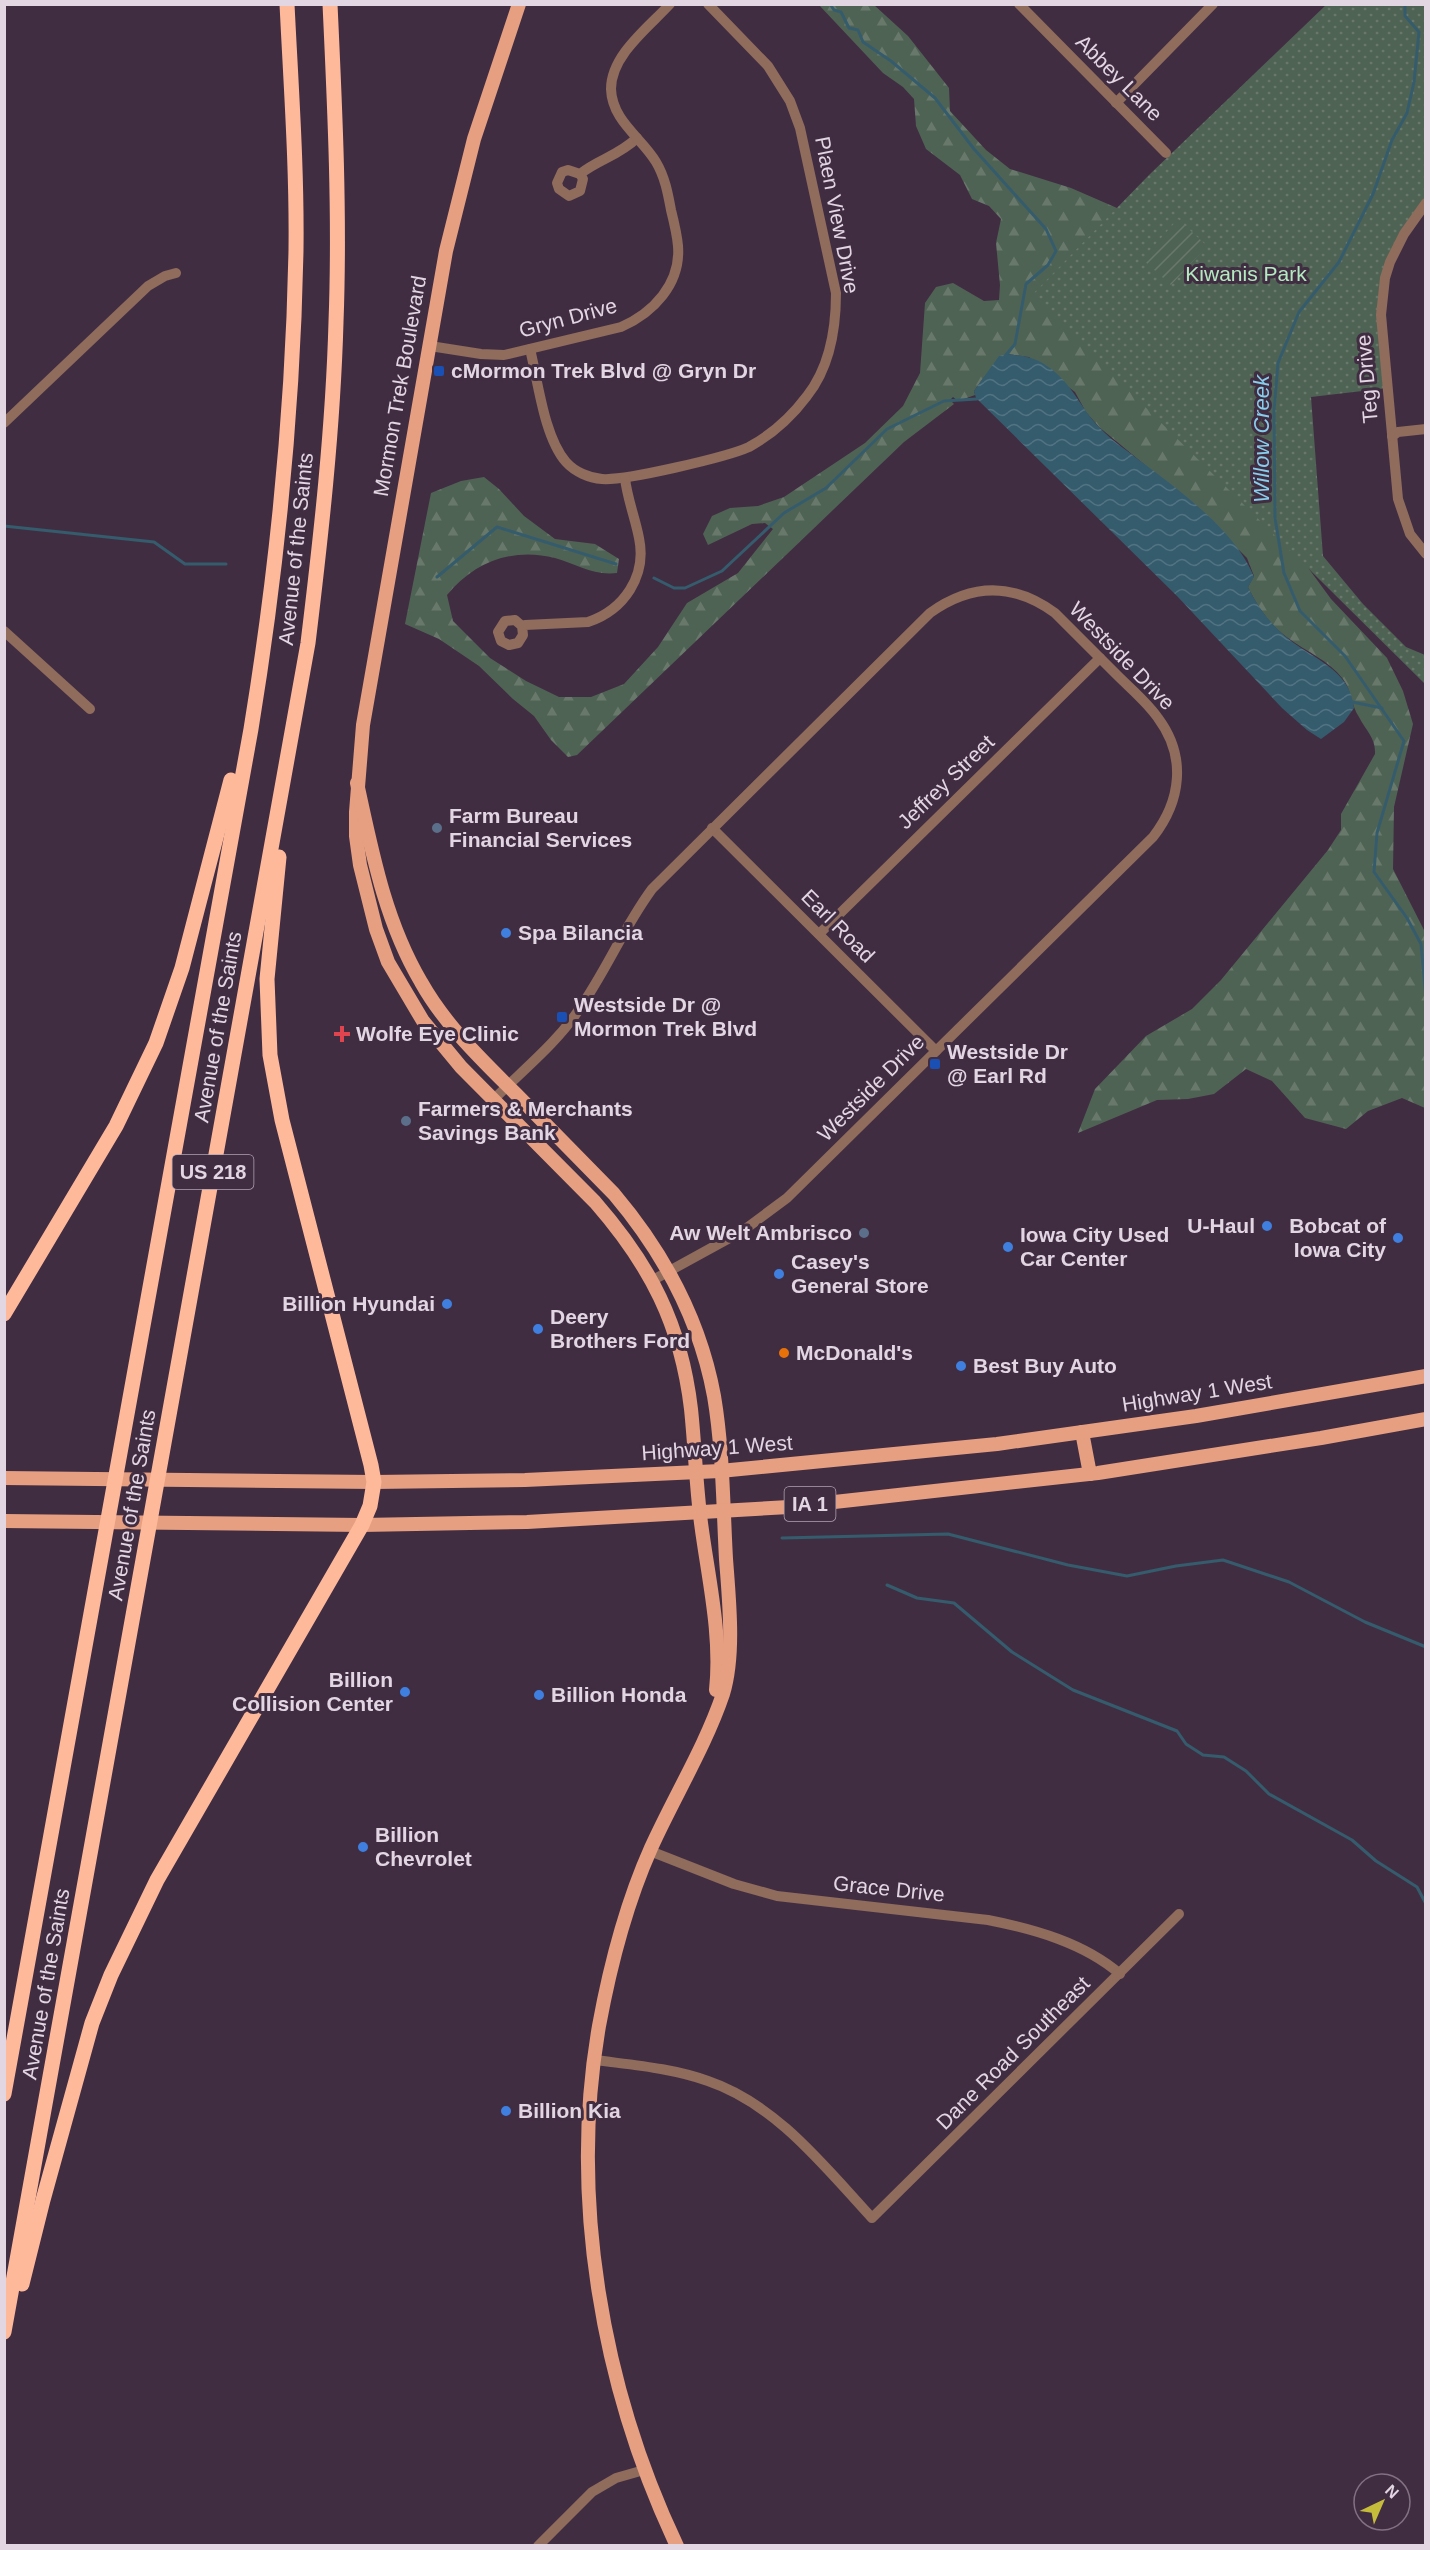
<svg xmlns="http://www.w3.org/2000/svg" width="1430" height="2550" viewBox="0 0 1430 2550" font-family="Arial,sans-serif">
  <defs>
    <pattern id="forest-firs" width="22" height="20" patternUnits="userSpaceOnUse" patternTransform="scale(1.5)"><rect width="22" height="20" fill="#4f6354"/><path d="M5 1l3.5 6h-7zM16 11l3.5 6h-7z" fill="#68796c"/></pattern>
    <pattern id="park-dots" width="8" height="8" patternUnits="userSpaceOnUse" patternTransform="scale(1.5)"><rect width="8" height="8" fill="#4f6354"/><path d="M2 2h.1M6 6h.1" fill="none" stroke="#68796c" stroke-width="1.8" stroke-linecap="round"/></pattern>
    <pattern id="garden-furrows" width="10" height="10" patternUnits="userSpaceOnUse" patternTransform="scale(1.5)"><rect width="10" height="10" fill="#4f6354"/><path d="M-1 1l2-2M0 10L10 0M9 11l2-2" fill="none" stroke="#68796c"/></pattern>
    <pattern id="water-waves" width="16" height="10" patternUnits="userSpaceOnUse" patternTransform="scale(1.5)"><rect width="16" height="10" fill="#355c6d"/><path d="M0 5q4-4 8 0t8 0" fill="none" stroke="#527382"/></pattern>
  </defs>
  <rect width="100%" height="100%" fill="#412d42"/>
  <path fill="url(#forest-firs)" d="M819,5h55l34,31 41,52 1,23 36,39 24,19 61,19 46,20 177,312 15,49 22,30 56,59 16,33 10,33 -19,83 -1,62 32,63v176l-23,-10 -34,13 -22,18 -41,-11 -33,-37 -26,-12 -32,25 -26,5 -31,1 -79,33 17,-44 51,-53 46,-27 29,-29 107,-130 13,-20v-16l34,-60c1,-16 -9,-23 -16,-37 -8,-12 -7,-26 -16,-38 -15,-19 -36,-27 -55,-41 -18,-13 -31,-32 -40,-51l6,-11 -7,-18 -51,-51 -97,-80 -13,-15 -11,-20 -46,-35 -21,-3c-14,9 -24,23 -34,37l1,4 -17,6 -5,-4 -3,3 4,4 -50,38 -327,313 -9,2 -17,-17 -17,-24 -21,-17 -34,-33 -40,-27 -34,-15 26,-131 30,-12 23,-4 15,12 25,27 31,23 40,5 24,15 -2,14c-24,3 -40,-9 -62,-15 -42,-11 -81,4 -108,37l6,26 37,37 36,23 33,16h32l33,-13 34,-37 29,-44 51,-30 35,-44 -8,-6 -13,1 -44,21 -5,-11 9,-18 18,-8 28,-2 26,-9 81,-54 38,-37 17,-33 5,-70 11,-16 17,-4 31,18 15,-1 1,-15 -4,-42 5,-24 -12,-13 -17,-7 -12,-24 -34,-26 -10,-23 -2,-27 -11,-12 -20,-14z"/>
  <path fill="url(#park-dots)" d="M1326,5h99v198l-40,75 3,110 -77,9 12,159 40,48 43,43 19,8v29l-393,-389 117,-120z"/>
  <path fill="url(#garden-furrows)" d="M1178,219l29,27 -36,39 -29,-26z"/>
  <path fill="url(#water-waves)" d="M1008,354c14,2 27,3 39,12 25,16 33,42 53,62 13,14 28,23 43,35 38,28 94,70 111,114l-6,10c9,19 21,35 37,49 26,23 65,32 69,72l-10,14 -23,17 -14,-9 -25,-22 -105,-112 -201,-198 -2,-7c8,-12 17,-24 25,-35z"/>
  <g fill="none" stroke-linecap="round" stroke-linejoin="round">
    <g stroke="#355c6d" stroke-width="3">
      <path d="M830,4l4,6 7,2 8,16 9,2 5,12 28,19 44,37 39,51 72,80 10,22 -8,14 -22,19 -11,60 -10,12"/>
      <path d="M1405,4v12l14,16 -5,50 -7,31 -15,27 -19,54 -34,68 -40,50 -21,51 -4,48 1,107 9,55 16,38 45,45 59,85 -27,92 -3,39 33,46 14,26 5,54"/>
      <path d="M4,526l150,16 31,22h41"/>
      <path d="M437,577l60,-50 119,37"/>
      <path d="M654,578l20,10h11l37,-17 62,-58 42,-25 61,-59 57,-28 33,-2"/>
      <path d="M1352,702l30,6"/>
      <path d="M782,1538l166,-4 120,31 59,11 49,-10 47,-6 66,22 76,40 61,25"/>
      <path d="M887,1585l30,13 37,5 58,49 61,38 104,41 9,13 17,11 21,2 22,14 23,23 83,46 24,21 41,26 9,17"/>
    </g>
    <g stroke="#8f6c5c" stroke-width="10">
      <path d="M1019,4l147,149"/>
      <path d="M1116,103l97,-99"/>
      <path d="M580,174l3,5 -3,12 -11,5 -10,-7 -2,-6 5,-11 6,-2 12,4c19,-15 38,-18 57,-36"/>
      <path d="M1426,203l-22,31 -14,28 -5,16 -4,37 17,184 12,35 16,20"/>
      <path d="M430,346l51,8 23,1 117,-28c32,-14 60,-43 57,-81 -1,-12 -4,-24 -7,-36 -3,-16 -6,-33 -15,-48 -14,-24 -44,-41 -45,-73 0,-34 38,-62 59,-85"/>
      <path d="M530,349c8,32 14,88 36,113 9,10 23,16 36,17 23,2 125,-22 147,-32 22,-12 43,-31 58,-51 23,-29 29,-67 29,-103l-36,-165 -10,-27 -22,-35 -60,-62"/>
      <path d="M4,423l144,-137 17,-10 11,-3"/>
      <path d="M1392,436l6,-4 28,-3"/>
      <path d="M522,626l-7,-6 -10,1 -7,11 3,9 8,4 9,-2 5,-8 -1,-9 3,-1 63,-3c36,-12 59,-46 51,-84 -4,-21 -12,-40 -14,-60"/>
      <path d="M4,631l86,78"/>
      <path d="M712,828l224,223"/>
      <path d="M819,934l281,-276"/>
      <path d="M494,1099c29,-29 64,-57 86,-91 27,-39 44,-81 72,-119l278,-276c42,-30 84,-30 125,0 21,21 41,41 62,62 14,14 30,27 41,43 29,39 23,83 -5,119l-366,361 -43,32 -91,50"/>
      <path d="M650,1851l84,33 43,12 211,24c46,9 96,23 132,54"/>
      <path d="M595,2060c37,5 77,8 113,21 68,23 116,85 164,137l307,-304"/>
      <path d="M538,2546l54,-54 24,-14 28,-8"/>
    </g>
    <g stroke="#e69f80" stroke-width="14">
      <path d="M519,4l-45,135 -28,112 -83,474 -7,87v24l4,29 16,64 12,33 35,59 38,46 134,135c55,63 86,122 96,207 4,38 5,76 10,114 7,54 21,112 15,167"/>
      <path d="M357,783c15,69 28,138 64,199 24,43 60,77 94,111 33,34 66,67 99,101 49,58 86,126 100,202 9,53 9,109 12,163 3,40 9,96 -3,135 -18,53 -49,103 -72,154 -25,56 -41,118 -52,178 -30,172 3,362 78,520"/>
      <path d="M1082,1432l8,42"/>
      <path d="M4,1478l370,4 151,-2 195,-9 277,-27 199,-28 230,-40"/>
      <path d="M4,1521l358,4 165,-3 262,-15 309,-34 223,-35 105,-19"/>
    </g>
    <g stroke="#feb99b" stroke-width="15">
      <path d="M4,1314l112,-188 40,-83 26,-75 49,-188"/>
      <path d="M4,2094l247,-1365c26,-159 42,-318 45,-479 1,-82 -5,-164 -9,-246"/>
      <path d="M22,2284l21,-84 49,-177 19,-48 46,-95 205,-355 8,-19 4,-24 -3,-17 -89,-345 -12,-65 -3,-76 12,-122"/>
      <path d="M4,2332l304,-1689c13,-107 25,-214 28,-321 4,-106 -1,-212 -6,-318"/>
    </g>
  </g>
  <g fill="#1a4fb4" stroke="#412d42" stroke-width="2">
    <rect x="433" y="365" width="12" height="12" rx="3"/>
    <rect x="556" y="1011" width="12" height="12" rx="3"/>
    <rect x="929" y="1058" width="12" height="12" rx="3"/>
  </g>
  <g fill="#5c6f8a" stroke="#412d42" stroke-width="2">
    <circle cx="437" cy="828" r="6"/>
    <circle cx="406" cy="1121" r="6"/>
    <circle cx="864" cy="1233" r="6"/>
  </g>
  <g fill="#3f7fe0" stroke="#412d42" stroke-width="2">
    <circle cx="506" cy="933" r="6"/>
    <circle cx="1267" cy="1226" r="6"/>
    <circle cx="1398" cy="1238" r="6"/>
    <circle cx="1008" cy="1247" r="6"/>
    <circle cx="779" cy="1274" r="6"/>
    <circle cx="447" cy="1304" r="6"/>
    <circle cx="538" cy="1329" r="6"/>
    <circle cx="961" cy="1366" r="6"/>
    <circle cx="405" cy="1692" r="6"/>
    <circle cx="539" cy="1695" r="6"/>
    <circle cx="363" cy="1847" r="6"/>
    <circle cx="506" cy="2111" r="6"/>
  </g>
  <path fill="#e0444e" stroke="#412d42" stroke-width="2" d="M339 1025h6v6h6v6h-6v6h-6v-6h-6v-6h6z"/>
  <circle fill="#e8710a" stroke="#412d42" stroke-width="2" cx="784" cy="1353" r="6"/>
  <g text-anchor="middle" stroke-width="6" stroke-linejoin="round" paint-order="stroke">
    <g fill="#412d42" stroke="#b2a3b3" stroke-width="1.5">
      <rect x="172.5" y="1155" width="81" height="34" rx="4.5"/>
      <rect x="784.5" y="1487" width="51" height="34" rx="4.5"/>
    </g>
    <g font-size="20" font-weight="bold" fill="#e3d6e3">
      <text x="213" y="1179">US 218</text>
      <text x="810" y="1511">IA 1</text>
    </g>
    <g font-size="21" fill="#e3d6e3" stroke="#412d42">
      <text transform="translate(1119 78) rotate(45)" y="7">Abbey Lane</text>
      <text transform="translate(837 215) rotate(79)" y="7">Plaen View Drive</text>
      <text transform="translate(568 318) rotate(-15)" y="7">Gryn Drive</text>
      <text transform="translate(1367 379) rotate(-95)" y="7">Teg Drive</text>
      <text transform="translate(400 386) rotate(-80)" y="7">Mormon Trek Boulevard</text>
      <text transform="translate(296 549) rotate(-84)" y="7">Avenue of the Saints</text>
      <text transform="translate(1122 656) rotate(46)" y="7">Westside Drive</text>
      <text transform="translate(946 782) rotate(-44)" y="7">Jeffrey Street</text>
      <text transform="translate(838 926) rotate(45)" y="7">Earl Road</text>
      <text transform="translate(218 1027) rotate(-80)" y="7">Avenue of the Saints</text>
      <text transform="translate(871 1088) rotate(-45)" y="7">Westside Drive</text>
      <text transform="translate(1197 1393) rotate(-9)" y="7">Highway 1 West</text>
      <text transform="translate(717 1448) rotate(-4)" y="7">Highway 1 West</text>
      <text transform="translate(132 1505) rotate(-80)" y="7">Avenue of the Saints</text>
      <text transform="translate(889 1889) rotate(6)" y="7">Grace Drive</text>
      <text transform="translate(46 1984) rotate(-80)" y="7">Avenue of the Saints</text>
      <text transform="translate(1013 2053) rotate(-45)" y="7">Dane Road Southeast</text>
    </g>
    <g font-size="21" fill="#b3ebc0" stroke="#412d42">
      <text x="1246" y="281">Kiwanis Park</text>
    </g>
    <g font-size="21" font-weight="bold" fill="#e3d6e3" stroke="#412d42" text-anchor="start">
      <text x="451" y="378">cMormon Trek Blvd @ Gryn Dr</text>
      <text x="449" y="823">Farm Bureau<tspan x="449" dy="24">Financial Services</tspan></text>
      <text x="518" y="940">Spa Bilancia</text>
      <text x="574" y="1012">Westside Dr @<tspan x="574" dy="24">Mormon Trek Blvd</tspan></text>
      <text x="356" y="1041">Wolfe Eye Clinic</text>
      <text x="947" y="1059">Westside Dr<tspan x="947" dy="24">@ Earl Rd</tspan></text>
      <text x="418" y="1116">Farmers &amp; Merchants<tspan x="418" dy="24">Savings Bank</tspan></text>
      <text x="1255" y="1233" text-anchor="end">U-Haul</text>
      <text x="1386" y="1233" text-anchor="end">Bobcat of<tspan x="1386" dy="24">Iowa City</tspan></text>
      <text x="852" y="1240" text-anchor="end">Aw Welt Ambrisco</text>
      <text x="1020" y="1242">Iowa City Used<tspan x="1020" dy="24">Car Center</tspan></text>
      <text x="791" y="1269">Casey's<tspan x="791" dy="24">General Store</tspan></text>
      <text x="435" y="1311" text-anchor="end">Billion Hyundai</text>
      <text x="550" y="1324">Deery<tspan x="550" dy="24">Brothers Ford</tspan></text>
      <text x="796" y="1360">McDonald's</text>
      <text x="973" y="1373">Best Buy Auto</text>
      <text x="393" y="1687" text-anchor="end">Billion<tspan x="393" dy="24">Collision Center</tspan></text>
      <text x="551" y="1702">Billion Honda</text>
      <text x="375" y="1842">Billion<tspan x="375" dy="24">Chevrolet</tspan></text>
      <text x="518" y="2118">Billion Kia</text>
    </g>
    <g font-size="22" font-style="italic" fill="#88ceec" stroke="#412d42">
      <text transform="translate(1261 439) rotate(-90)" y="8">Willow Creek</text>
    </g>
  </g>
  <rect width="1430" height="2550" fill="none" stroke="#e3d6e3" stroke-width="12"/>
  <g transform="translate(1382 2502) rotate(44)"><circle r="28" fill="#412d42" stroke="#827182" stroke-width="1.5"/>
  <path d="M0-4.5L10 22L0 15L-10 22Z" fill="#c6bc3c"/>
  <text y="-9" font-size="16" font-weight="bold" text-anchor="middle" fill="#e3d6e3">N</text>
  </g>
</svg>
